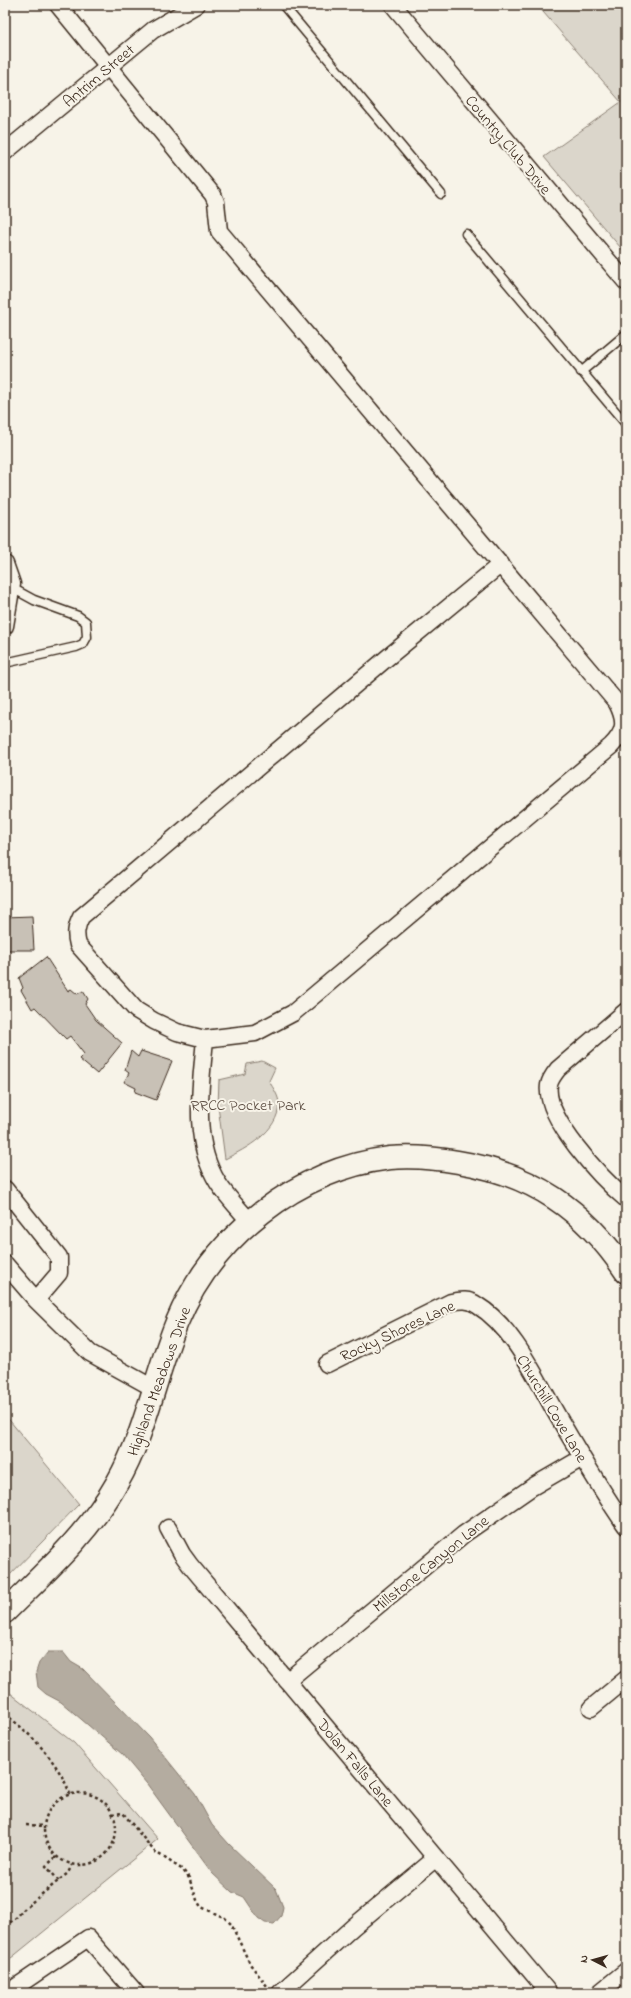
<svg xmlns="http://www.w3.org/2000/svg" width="631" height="1998" viewBox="0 0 631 1998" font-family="'Indie Flower',sans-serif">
<rect width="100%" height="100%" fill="#f7f3e8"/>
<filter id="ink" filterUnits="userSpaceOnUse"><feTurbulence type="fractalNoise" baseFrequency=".025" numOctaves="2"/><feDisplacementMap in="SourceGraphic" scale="8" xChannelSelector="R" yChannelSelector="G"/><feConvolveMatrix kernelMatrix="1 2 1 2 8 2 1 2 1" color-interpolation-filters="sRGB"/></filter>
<g filter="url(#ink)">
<path fill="#dbd6cb" stroke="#8b8074" d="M537,5H626V254L544,157L621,102Z
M262,1061L275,1068L269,1081C273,1088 279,1096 279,1104C278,1132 247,1148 225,1159L218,1106L219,1080L245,1074L247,1064Z
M5,1415L79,1504L5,1580Z
M5,1689L74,1743L158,1839L5,1963Z"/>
<path fill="#b4aca0" stroke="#84786c" d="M48,1652H63L71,1662L83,1669L149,1737L195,1794L212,1825L229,1844L276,1889L283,1907L281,1916L274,1924L265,1923L258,1918L244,1897L232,1892L212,1873L147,1784L122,1754L61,1702L46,1694L38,1687L36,1672L39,1663Z"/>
<path fill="#c8c1b6" stroke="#3b2a1e" d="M32,916L34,950H5V917Z
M46,957L68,991L71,989L77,994L83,991L88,999L85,1004L96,1020L122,1043L97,1074L79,1059L84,1054L70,1036L66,1039L35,1007L32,1009L21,990L23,988L19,978Z
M131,1051L138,1057L141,1051L172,1061L156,1100L135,1092L136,1088L124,1082L129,1073L125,1070Z"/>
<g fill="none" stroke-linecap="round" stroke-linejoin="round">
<g stroke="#3b2a1e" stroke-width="11">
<path id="lane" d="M283,5L441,194
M466,234L626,424
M581,372L626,334
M5,663L76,647L83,644L87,637L86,622L78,616L34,600L12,588"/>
</g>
<g stroke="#3b2a1e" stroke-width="19">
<path id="street" d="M58,5L213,195L216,202L219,231L617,703C626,721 626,731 611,746L293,1013L255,1033L205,1039C201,1086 191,1140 218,1183C227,1197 240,1210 251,1223
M393,5L626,282
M5,152L153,30L196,5
M5,564L12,584L5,626
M626,1011L558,1069C554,1074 550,1079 549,1085C544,1118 602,1179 626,1199
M205,1039L177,1032L154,1021L136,1010L78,945C75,934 76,927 81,917L387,658L501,564
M5,1189L59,1257V1273L36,1300
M5,1264L36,1300L90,1353L155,1389
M327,1364L451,1302C461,1300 469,1299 477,1305C515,1328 538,1383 560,1420C581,1456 602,1492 626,1526
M168,1528L182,1554L190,1565L549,1993
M287,1681L464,1534L532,1487L582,1458
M591,1708L626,1679
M7,1993L88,1938L136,1993
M280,1993L353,1927L436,1858
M599,1993L626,1971"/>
</g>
<g stroke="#3b2a1e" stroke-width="25">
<path id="secondary" d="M5,1612C45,1572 89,1533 117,1483C146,1433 155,1375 177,1322C212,1237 298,1169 390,1158C413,1156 435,1158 458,1162C532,1174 584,1209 626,1272"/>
</g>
<path stroke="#3b2a1e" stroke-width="2.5" stroke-dasharray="3 3" stroke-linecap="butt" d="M5,1714C33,1736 57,1760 70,1794
M44 1829a36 36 0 1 1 72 0a36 36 0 1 1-72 0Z
M112,1814L123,1813L154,1851L183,1870L189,1878L197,1900L201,1907L225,1918L231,1924L250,1964L267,1986
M26,1825L44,1826
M56,1857L46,1866L59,1881
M5,1926L15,1919L26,1907L68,1873L72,1865"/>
<use href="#lane" stroke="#f7f3e8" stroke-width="8"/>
<use href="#street" stroke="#f7f3e8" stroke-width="16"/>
<use href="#secondary" stroke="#f7f3e8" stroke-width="22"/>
</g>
</g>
<g text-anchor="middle" stroke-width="4" stroke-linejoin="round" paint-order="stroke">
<g font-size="16" fill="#3b2a1e" stroke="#f7f3e8">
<text transform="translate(98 75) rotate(-40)" y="6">Antrim Street</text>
<text transform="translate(509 144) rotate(50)" y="6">Country Club Drive</text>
<text transform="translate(397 1330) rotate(-25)" y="6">Rocky Shores Lane</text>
<text transform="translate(158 1381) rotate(-70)" y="6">Highland Meadows Drive</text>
<text transform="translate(553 1408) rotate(59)" y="6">Churchill Cove Lane</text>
<text transform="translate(430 1563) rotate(-39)" y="6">Millstone Canyon Lane</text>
<text transform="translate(356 1762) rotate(50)" y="6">Dolan Falls Lane</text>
</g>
<g font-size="16" fill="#5b4c41" stroke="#f7f3e8">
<text x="248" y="1110">RRCC Pocket Park</text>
</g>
</g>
<rect width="631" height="1998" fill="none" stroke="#f7f3e8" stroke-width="20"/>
<rect x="10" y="10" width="611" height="1978" fill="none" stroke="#3b2a1e" stroke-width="1.5" filter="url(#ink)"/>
<g transform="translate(593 1960) rotate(276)" stroke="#f7f3e8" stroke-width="3" paint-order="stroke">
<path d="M0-3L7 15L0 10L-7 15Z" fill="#3b2a1e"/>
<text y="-6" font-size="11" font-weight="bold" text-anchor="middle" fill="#3b2a1e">N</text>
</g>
</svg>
